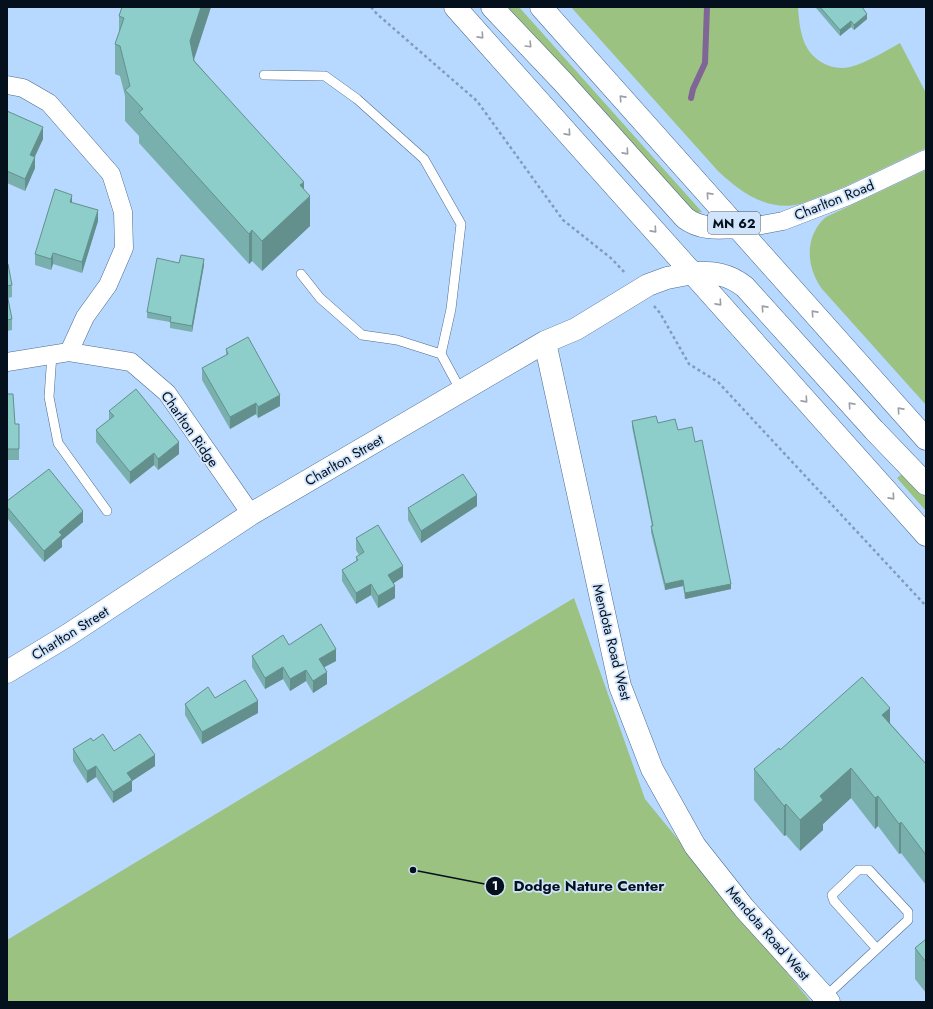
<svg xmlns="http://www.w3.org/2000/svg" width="933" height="1009" viewBox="0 0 933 1009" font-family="Jost,sans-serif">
<rect width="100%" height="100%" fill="#b7d8ff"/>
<path fill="#9cc281" d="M500,7H519L702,212L692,213Z
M571,7H798C799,20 800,34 806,46C814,62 833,71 850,67C868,62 884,52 900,43L926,93V148L844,187L800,204C768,212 740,192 718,171Z
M926,170V405L822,289C806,267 804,236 826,217Z
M903,473L926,497V511L897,478Z
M574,598L645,799L811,1002H7V940Z"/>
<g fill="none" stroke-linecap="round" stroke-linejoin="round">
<path stroke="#806597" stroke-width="6" d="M691,98L693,89L705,63L707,7"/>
<g stroke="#4e6b8d" stroke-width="10">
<path id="lane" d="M264,75L325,76L357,99L424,159L461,224L451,309L441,354L461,391
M301,274L320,298L362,335L397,340L441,354
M52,354L49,397L58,443L107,511
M825,997L908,920V912L869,870H858L832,895L834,901L877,949"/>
</g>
<g stroke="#4e6b8d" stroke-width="19">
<path id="street" d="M7,85L23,88L49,103L111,174L123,212L124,248L108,285L85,317L69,352L7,362
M738,227L762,225L783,221L848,196L926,159
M69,352L131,362L167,393L251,514"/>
</g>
<g stroke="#4e6b8d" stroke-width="23">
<path id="secondary" d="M545,342L620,686L652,769L695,846L744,908L829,1002
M7,672L68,635L251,514L545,342L576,329L648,285L667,278L693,273"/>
</g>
<g stroke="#4e6b8d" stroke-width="23">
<path id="highway" d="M455,7L926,535
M492,7L563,82L685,218C701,230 718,228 738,227
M541,7L926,439
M693,273C713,272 729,274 745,287L874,430L926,484"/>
</g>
<path stroke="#819bba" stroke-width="2.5" stroke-dasharray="3 3" stroke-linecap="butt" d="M371,7L377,14L477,101L563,220L612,259L626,274
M654,306L660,313L689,364L718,382L926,606"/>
<use href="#lane" stroke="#fff" stroke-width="9"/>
<use href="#street" stroke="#fff" stroke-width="18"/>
<use href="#secondary" stroke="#fff" stroke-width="22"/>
<use href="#highway" stroke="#fff" stroke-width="22"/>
</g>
<path fill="#79b0ae" d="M122,7H211L194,60L304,189L310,226L262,271L252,261L249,264L139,143V136L125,121V96L120,76L115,74V44L119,33V16Z
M816,7H862L867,19L854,30L851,27L840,36L816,8Z
M7,111L43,139L35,157V168L25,191L7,183Z
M72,202L98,221L82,273L53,264L51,270L35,265V254Z
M179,263L204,265L192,332L170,328V322L147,318V312Z
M7,264L12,285V297L8,298L12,319V330L7,331Z
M226,349L280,406L258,418L256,414L230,429L202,380V368L226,355Z
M7,394L15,424H19V460H7Z
M109,411L179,454L158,470L154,465L130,484L96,442V430L109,420Z
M632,421L658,423L678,430L731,589L685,599L683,586L665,590L651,532V526H652L632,427Z
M7,501L83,522L62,540V547L44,562L7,518Z
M477,506L421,543L408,520V508Z
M356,538L403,577L393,583L395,598L378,608L371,595L356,604L342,581V570L356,561V557L359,555L356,550Z
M289,645L336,661L324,667L327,684L313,693L306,681L290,691L283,679L265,689L252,667V656Z
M185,704L258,713L202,744L185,715Z
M890,723L926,764V885L901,853L899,854L878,826L875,829L851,798L823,824V830L800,851L786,835L784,836L754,800V769L780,750Z
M93,741L114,751L155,766L132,781V791L113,803L96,777L87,783L73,761V749Z
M926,939V993L915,979V948Z"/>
<path fill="#63908d" d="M201,7H211L190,71V41Z
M867,14V19L854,30V25Z
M851,21V27L840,36V30Z
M43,127V139L30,166V155Z
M35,157V168L25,191V179Z
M304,182V202L310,196V226L262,271V241L300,185Z
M72,195V206L70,202Z
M98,210V221L82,273V262Z
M252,230V261L249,264V234Z
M53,253V264L51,270V259Z
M204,259V265L192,332V326Z
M280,395V406L258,418V407Z
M256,403V414L230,429V417Z
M179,442V454L158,470V459Z
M154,453V465L130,484V472Z
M477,495V506L421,543V531Z
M83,511V522L62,540V547L44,562V551L59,532Z
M403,566V577L388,587V575Z
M683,580V586L665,590V584Z
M371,584V595L356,604V593Z
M731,584V589L685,599V593Z
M395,586V598L378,608V596Z
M336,649V661L319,670V659Z
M283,667V679L265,689V678Z
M306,670V681L290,691V679Z
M327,672V684L313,693V681Z
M258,701V713L202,744V732Z
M890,708V738L882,715Z
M155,755V766L132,781V791L113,803V792L127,773Z
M96,766V777L87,783V771Z
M851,768V798L823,824V830L800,851V820L820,796Z
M878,796V826L875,829V798Z
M786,804V835L784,836V806Z
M901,822V853L899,854V824Z"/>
<path fill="#8dcdca" stroke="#63908d" d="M122,7H201L190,41L194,61L304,182L300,185L310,196L262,241L252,230L249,234L139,112L143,109L125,90L130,86L120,46L115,44L124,18L119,16Z
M820,7H862L867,14L854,25L851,21L840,30Z
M7,111L43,127L30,155L35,157L25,179L7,171Z
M55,189L72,195L70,202L98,210L82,262L53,253L51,259L35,254Z
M181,255L204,259L192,326L170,322L171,317L147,312L157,258L179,263Z
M7,264H8L12,285L7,286Z
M7,294L12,319L7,320Z
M248,337L280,395L258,407L256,403L230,417L202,368L228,354L226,349Z
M136,389L179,442L158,459L154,453L130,472L96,430L114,416L109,411Z
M7,394H13L15,424H19V449H7Z
M656,416L658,423L675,419L678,430L692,427L695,442L702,440L731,584L685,593L683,580L665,584L651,526H653L632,421Z
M49,469L83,511L59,532L62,535L44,551L7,507V501Z
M463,474L477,495L421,531L408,508Z
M378,525L403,566L388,575L395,586L378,596L371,584L356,593L342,570L358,560L356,557L364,552L356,538Z
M321,624L336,649L319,659L327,672L313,681L306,670L290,679L283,667L265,678L252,656L283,635L289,645Z
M862,677L890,708L882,715L926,764V855L901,822L899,824L878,796L875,798L851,768L820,796L823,800L800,820L786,804L784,806L754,769L779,748L780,750Z
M245,680L258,701L202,732L185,704L208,687L215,698Z
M103,734L114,751L140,734L155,755L127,773L132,780L113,792L96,766L87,771L73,749L91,738L93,741Z
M926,939V962L915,948Z"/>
<defs><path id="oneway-chevron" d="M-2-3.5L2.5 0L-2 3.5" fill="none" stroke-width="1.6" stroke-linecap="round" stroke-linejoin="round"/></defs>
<g stroke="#9b9fa5">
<use href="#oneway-chevron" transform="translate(481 36) rotate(48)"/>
<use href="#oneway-chevron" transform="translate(529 45) rotate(46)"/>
<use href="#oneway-chevron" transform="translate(622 98) rotate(-132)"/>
<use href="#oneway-chevron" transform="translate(568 133) rotate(48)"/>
<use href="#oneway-chevron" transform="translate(626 152) rotate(48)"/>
<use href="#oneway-chevron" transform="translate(709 195) rotate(-132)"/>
<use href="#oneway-chevron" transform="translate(654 230) rotate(48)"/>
<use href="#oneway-chevron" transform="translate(719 303) rotate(48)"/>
<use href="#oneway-chevron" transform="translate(764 308) rotate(-132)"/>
<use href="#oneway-chevron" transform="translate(814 313) rotate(-132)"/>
<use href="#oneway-chevron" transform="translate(805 400) rotate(48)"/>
<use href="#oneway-chevron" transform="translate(851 405) rotate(-132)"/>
<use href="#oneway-chevron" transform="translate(900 410) rotate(-132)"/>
<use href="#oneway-chevron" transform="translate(892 497) rotate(48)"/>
</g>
<g text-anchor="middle" stroke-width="3.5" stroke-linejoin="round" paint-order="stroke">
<rect fill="#d0e4fb" stroke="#425060" stroke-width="1" x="708" y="212" width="52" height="22" rx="3"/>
<g font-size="13" font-weight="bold" fill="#05101d">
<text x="734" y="228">MN 62</text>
</g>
<g font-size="14" fill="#05101d" stroke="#d0e4fb">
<text transform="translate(834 200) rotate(-22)" y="5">Charlton Road</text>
<text transform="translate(190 429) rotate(55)" y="5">Charlton Ridge</text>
<text transform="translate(344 460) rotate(-30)" y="5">Charlton Street</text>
<text transform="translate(70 633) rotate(-32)" y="5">Charlton Street</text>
<text transform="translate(612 642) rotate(76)" y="5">Mendota Road West</text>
<text transform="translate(768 933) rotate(49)" y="5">Mendota Road West</text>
</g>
</g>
<path fill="none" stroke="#05101d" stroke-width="1.5" d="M413 870L495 886"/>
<g fill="#05101d" stroke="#d0e4fb" stroke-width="1.5">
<circle cx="413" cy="870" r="4"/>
<circle cx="495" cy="886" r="10"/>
</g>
<g font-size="12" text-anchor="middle" font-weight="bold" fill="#fff">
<text x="495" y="890">1</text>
</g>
<g font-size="15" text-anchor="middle" font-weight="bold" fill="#05101d" stroke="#d0e4fb" stroke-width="3.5" stroke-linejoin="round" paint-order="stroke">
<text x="589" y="891">Dodge Nature Center</text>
</g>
<rect width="933" height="1009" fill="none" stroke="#05101d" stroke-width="16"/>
</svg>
